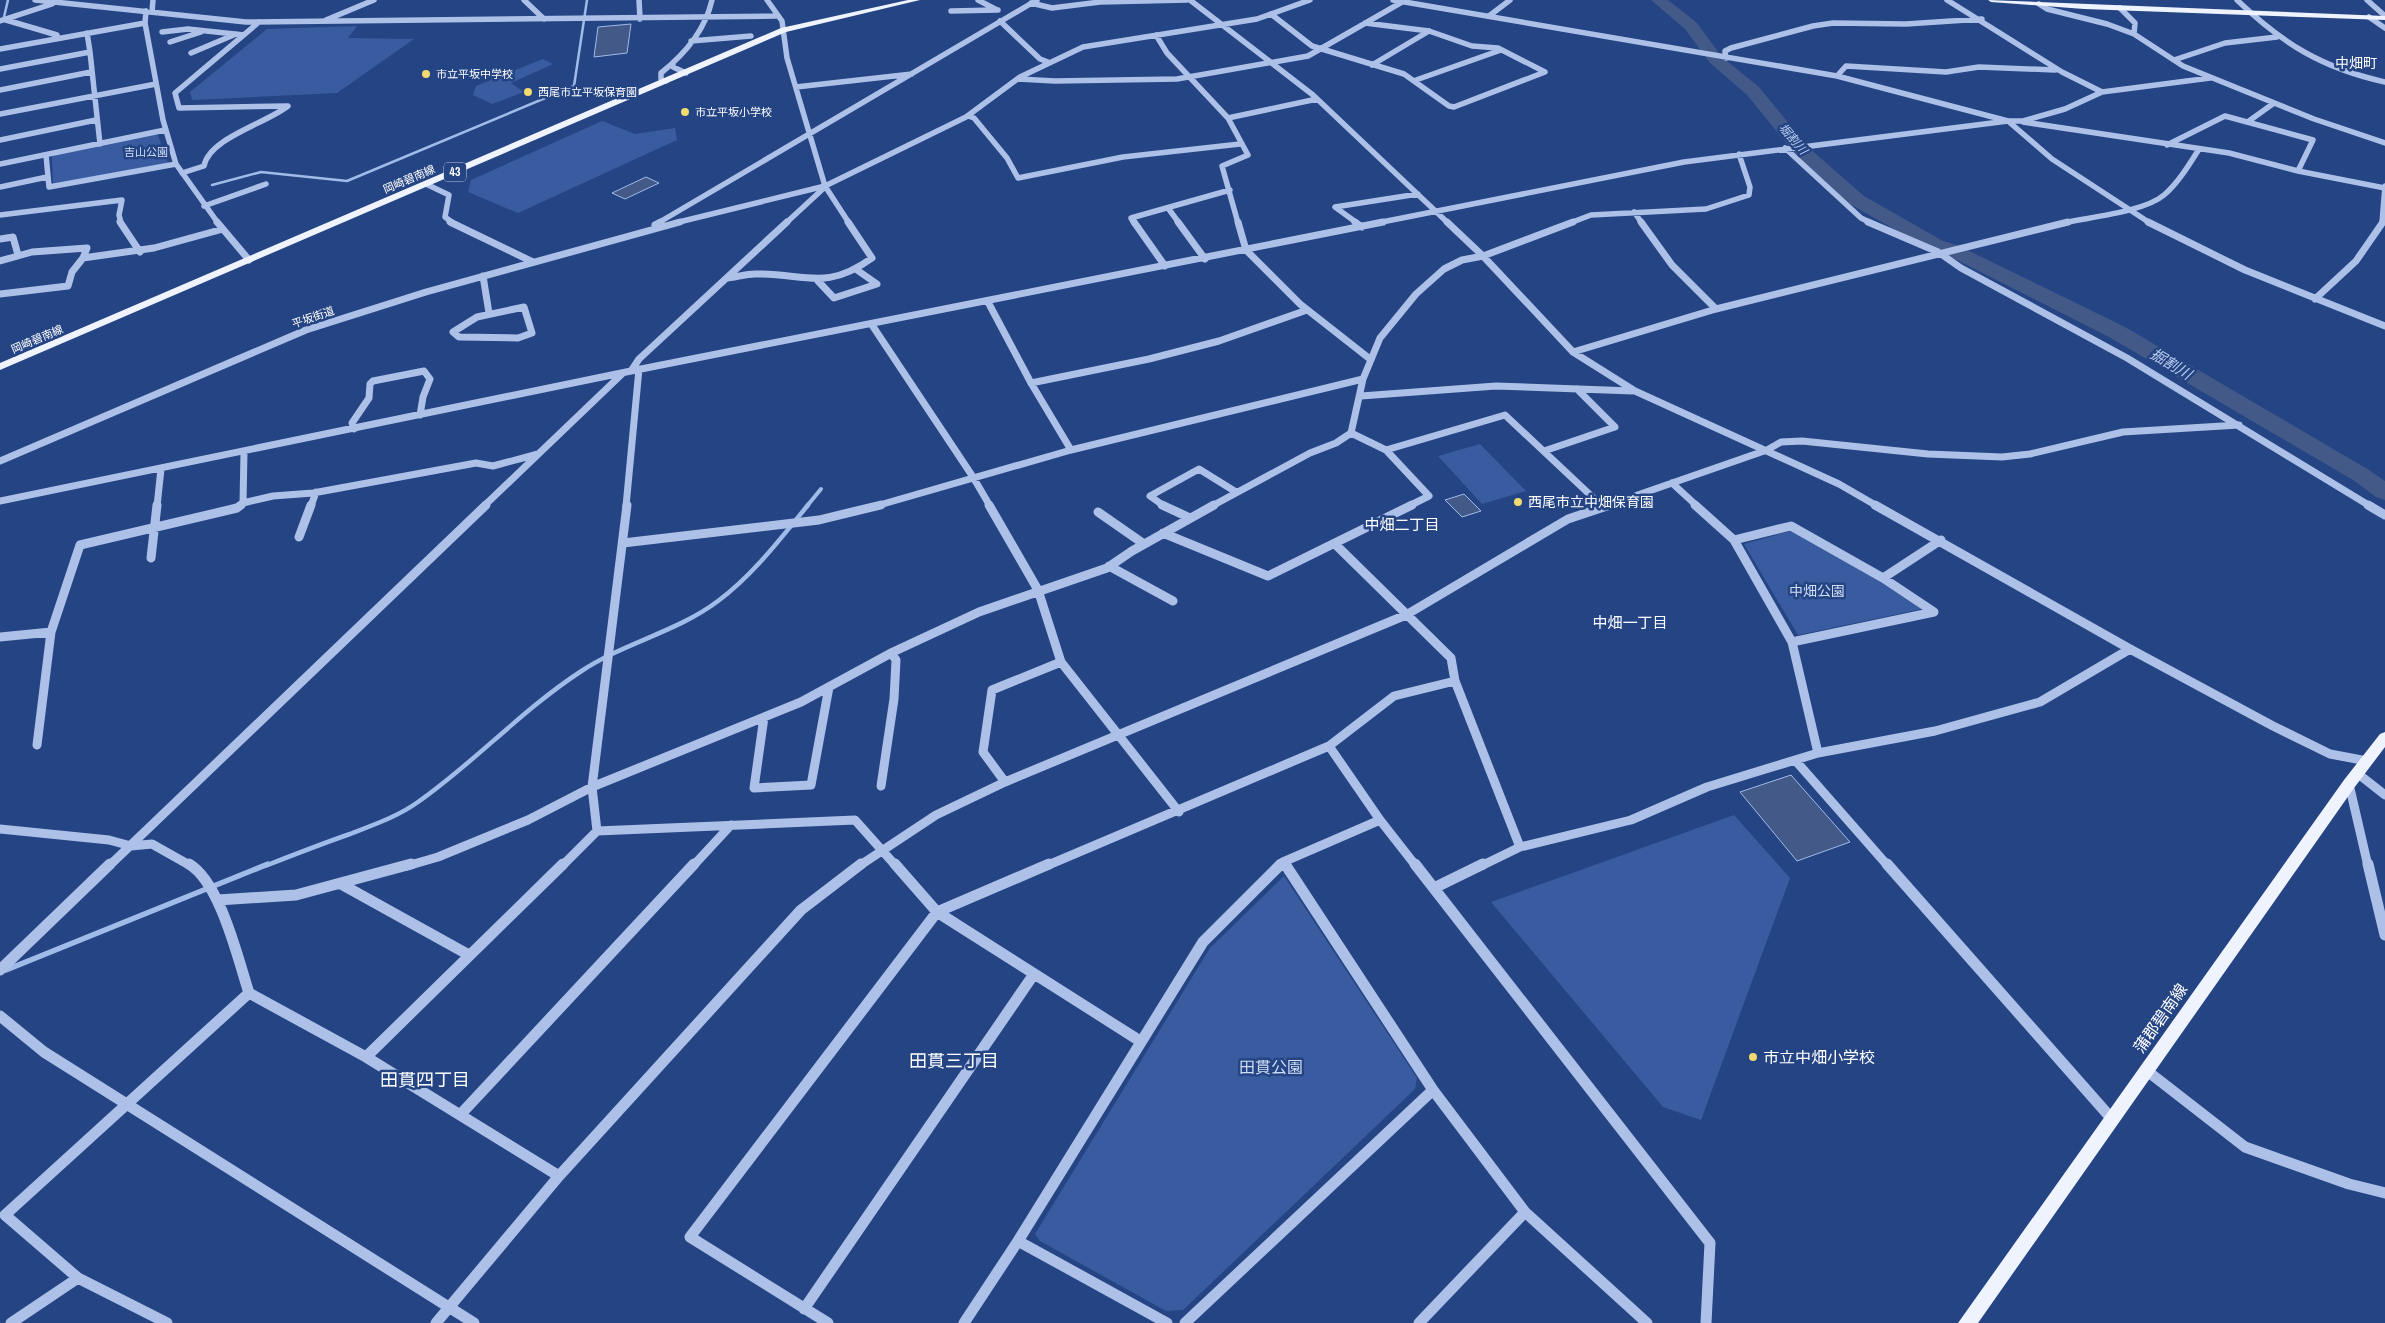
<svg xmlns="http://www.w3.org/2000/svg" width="2385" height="1323" viewBox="0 0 2385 1323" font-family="'Archivo Narrow','Noto Sans JP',sans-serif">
<rect width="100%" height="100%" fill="#244484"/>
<path fill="#395ca0" d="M357,26L348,38L414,39L337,93L192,100L190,92L267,29Z
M543,59L553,64L511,83L524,92L492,104L473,95L476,86Z
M602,121L635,134L675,128L677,140L518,213L468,192L471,180Z
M154,134L158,135L168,163L53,184L52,157L56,154Z
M1480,444L1526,491L1482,504L1438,456Z
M1791,531L1878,580L1922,609L1798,635L1744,544Z
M1734,815L1790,878L1701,1120L1663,1107L1491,902Z
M1284,876L1417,1078L1415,1089L1183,1310L1166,1311L1040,1241L1035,1234L1210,948Z"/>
<path fill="#435988" stroke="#a1bbe9" d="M1655,0C1676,0 1702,36 1714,52L1705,51L1687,27Z
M631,24L627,53L594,57L598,27Z
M646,177L659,183L625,199L612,193Z
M1464,494L1481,511L1462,517L1445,500Z
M1791,775L1850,842L1797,861L1740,792Z"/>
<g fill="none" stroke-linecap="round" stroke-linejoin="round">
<path stroke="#a1bbe9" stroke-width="2.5" d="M4,17L8,0
M212,185L261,172L347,181L574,86L587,0"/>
<path stroke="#a1bbe9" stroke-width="4" d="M807,506L821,489"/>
<path stroke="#a1bbe9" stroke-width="4.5" d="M265,866C293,855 321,844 350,834C373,825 397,817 418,802C475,762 522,710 580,672C623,643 677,632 718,601C753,575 781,538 808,505"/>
<path stroke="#a1bbe9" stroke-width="5.5" d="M6,970L268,864"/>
<path fill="#435988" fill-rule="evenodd" d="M1651,0H1668L1697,23L1722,57L1759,87L1808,147L1864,196L1943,241L1957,245L2125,327L2369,470L2385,481V500L2376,497L2353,480L2109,337L1943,253L1929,249L1850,204L1796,155L1747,95L1710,63L1685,29Z"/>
<path stroke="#adc1e8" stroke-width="5.5" d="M35,0L246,22L777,16
M524,0L544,19
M639,0L640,19
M767,0L782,21L787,58L825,186L849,223
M978,0L997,10
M1190,0L1313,95L1448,223
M1393,0L1837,76L2008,121
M1947,0L2062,72L2102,92
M2237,0C2283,44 2322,68 2385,82
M2367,0L2385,16
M1031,3L1052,8L1100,2L1187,0
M2039,4L2047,9L2107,24L2134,34L2183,66L2314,119L2385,143
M2120,8L2135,23L2134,34
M146,11L145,23L163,120L176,164L218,223
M951,11L998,10
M152,12L153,0
M1271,14L1312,46L1404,74L1449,106L1454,107L1545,72L1498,48L1472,46L1429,31L1365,23
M1489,16L1510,0
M2369,17L2385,28
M6,20L57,35V39
M326,20L374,0
M0,21L52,4
M1000,21L1040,59L1048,62
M162,32L188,29L244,35
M87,33L90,52
M1156,35L1167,53L1228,118L1248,155L1222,166L1238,223
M691,41L751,36
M170,42L201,32
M0,49L145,23
M191,53L236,34
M1726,58L1725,51L1731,48L1813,26L1833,23L1906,24L1982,19
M2174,60L2225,43L2277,37
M673,64V67L686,73
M1372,65L1429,31
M0,69L90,52L100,144
M1837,76L1846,66L1946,72L1979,67L2055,70
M1018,79L1055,81L1177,79L1308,56L1402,2
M1416,80L1501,50
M666,81L661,79V73C685,54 705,31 712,0
M796,87L912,74
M0,90L91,72
M0,114L156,84
M968,116L974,118L1007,158L1018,178L1123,157L1240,144
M1228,118L1317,99
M2008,121L2052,159L2150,223
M2249,121L2274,103
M2023,122L2229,153L2298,171L2385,188
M0,140L96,120
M2167,145L2225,116L2313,140L2298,171
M1785,148L1861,218L1871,223
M46,155L49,187L176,164
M0,164L165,130
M182,173L204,166C209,138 267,123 288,106L179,108L175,93L259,22
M426,184L449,195L445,217L453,223
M0,187L47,177
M204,206L266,184
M1168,208L1179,223
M1634,212L1642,223
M0,215L122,200L119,215L121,223
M658,223L1037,0
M675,223L825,186L966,117L1020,77L1083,47L1257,19L1310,0
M786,223L825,187
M1134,223L1131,218L1230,190
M1357,223L1335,207L1418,194
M1377,223L1684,162L2008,121H2023L2065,109L2102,92L2210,78
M1570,223L1591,215L1706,209L1749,195L1750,187L1739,154
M2063,223C2090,217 2144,212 2164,195C2178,183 2189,165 2199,149
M2382,223L2385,186"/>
<path stroke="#adc1e8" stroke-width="7" d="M120,222L140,252
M217,222L249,260
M450,222L533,262
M1134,222L1165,266
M1178,222L1205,259
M1238,222L1246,250L1300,304L1370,359
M1355,222L1362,227
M1447,222L1483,256L1573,352L1635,391L1839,484L1877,506
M1641,222L1672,265L1716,309
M1868,222L1938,252L1961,268L2127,358L2370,506
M2148,222L2245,270L2385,326
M655,225L661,222
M0,239L13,237L18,255
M0,261L32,252L87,248L83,258
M483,276L489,313
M728,278C737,277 746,274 755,274C805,273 825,292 872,258L848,222
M818,281L834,298L877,284L857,270
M0,294L68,286L72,272L83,258L154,248L223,229
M2315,299L2356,261L2383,222
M988,302L1031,383L1071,450
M524,307L532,333L518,338L459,337L453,332L477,317Z
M872,325L973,477L990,506
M1573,352L1716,309L2068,222
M631,371L639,359L787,222
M1031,383L1149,359L1219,341L1307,310
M1361,396L1496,386L1633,391
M354,429L352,423L369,398L370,384L373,381L424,371L430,379L423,397L420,415
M1351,433L1386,450L1429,496L1409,506
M1386,450L1505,415L1602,506
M1544,451L1615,427L1577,389
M244,452L243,503L273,496L313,493L476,463L493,466L538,454
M0,461L306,330L426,292L680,222
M1672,483L1697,506
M0,501L631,371L1383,222
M157,506L161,469
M240,506L243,503
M311,506L316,492
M484,506L623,373
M626,506L639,369
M876,506L1071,450L1363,379
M1164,506L1150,496L1199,469L1236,492
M1212,506L1310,453L1336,443L1351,433L1363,379L1380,338L1416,294L1444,269L1462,260L1483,256L1573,222
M1606,506L1767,450L1781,442L1802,441L1928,454L2002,457L2030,454L2123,432L2239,425"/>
<path stroke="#adc1e8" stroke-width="9" d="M989,505L1038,590L1061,662L1179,812
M1162,505L1190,518
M1600,505L1603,507
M1695,505L1734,540L1792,642L1818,753
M1875,505L2130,649L2273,726L2330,754L2367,761
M2368,505L2385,515
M1098,512L1144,544
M1163,533L1268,576L1412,505
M299,537L311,505
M1734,540L1791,526L1883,578L1934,612L1792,642
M623,543L819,520L881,505
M1335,544L1451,658L1455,681L1520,847
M151,558L157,505
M1109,566L1173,601
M1883,578L1941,540
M51,632L80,545L237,508L241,505
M0,637L51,632L37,745
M764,717L754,788L811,785L829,687
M1329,746L1380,820L1416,866
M1795,760L1888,866
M2357,773L2385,795
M1005,782L983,752L992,690L1061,662
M2349,784L2368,866
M881,786L894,699L896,660L891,653
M0,829L109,840L131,846L152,844L191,866
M597,831L592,787L627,505
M1283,862L1285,866
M109,866L486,505
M407,866L438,857L528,820L592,787L801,702L893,652L979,612L1107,568L1132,551L1214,505
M562,866L597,831L855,820L896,866
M693,866L731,825
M859,866L936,815L1005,782L1406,615L1568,519L1610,505
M1046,866L1329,746L1394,696L1455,681
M1279,866L1283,862L1380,820
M1481,866L1520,847L1631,820L1707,787L1818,753L1935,731L2040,702L2130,649"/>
<path stroke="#adc1e8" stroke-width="11" d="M189,864C220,882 238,959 249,993L366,1057L559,1176
M895,864L937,912L1140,1041
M1285,864L1433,1090L1525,1212L1647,1323
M1415,864L1710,1243L1706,1323
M1887,864L2111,1118
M2368,864L2385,935
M341,884L469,955
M1434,888L1483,864
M218,900L296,895L411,864
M0,970L110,864
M0,1016L44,1052L474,1323
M366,1057L563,864
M2146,1070L2245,1147L2349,1184L2385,1193
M460,1115L694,864
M1018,1241L1167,1323
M804,1309L1034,974
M11,1323L78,1278
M167,1323L78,1278L5,1215L249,993
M436,1323L559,1176L801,910L861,864
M828,1323L690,1237L937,912L1049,864
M964,1323L1018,1241L1203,942L1281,864
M1185,1323L1433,1090
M1419,1323L1525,1212"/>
<path fill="#eff3fe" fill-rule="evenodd" d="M908,0H920L786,32L0,370V363L781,28Z
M1988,0L2385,16V20L2084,9L1991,2Z
M2385,732V747L2354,788L1978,1323H1958L2344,780L2380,734Z"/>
</g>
<g fill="#f2da71" stroke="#244484" stroke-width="2">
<circle cx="426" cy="74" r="5"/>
<circle cx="528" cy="92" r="5"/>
<circle cx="685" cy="112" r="5"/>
<circle cx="1518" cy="502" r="5"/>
<circle cx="1753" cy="1057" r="5"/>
</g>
<g text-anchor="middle" stroke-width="5" stroke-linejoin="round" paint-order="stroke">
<g font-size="11" fill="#fff" stroke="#244484" text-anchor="start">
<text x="436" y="78">市立平坂中学校</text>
<text x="538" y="96">西尾市立平坂保育園</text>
<text x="695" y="116">市立平坂小学校</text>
</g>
<g font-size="11" fill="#d1def6" stroke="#244484">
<text x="146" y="156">吉山公園</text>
</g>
<g font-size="11" fill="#fff" stroke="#244484">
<text transform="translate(409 179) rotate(-23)" y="4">岡崎碧南線</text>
<text transform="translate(313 317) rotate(-19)" y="4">平坂街道</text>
<text transform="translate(37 339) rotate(-23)" y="4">岡崎碧南線</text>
</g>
<g font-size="12" font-style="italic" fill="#b9ccef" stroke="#244484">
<text transform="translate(1793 139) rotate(49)" y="4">堀割川</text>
</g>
<rect fill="#244484" stroke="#bdc7da" stroke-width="1" x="444" y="162.5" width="22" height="19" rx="4"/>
<g font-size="12" font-weight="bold" fill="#fff">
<text x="455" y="176">43</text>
</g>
<g font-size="14" fill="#fff" stroke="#244484">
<text x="2356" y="68">中畑町</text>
</g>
<g font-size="14" fill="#fff" stroke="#244484" text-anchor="start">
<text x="1528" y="507">西尾市立中畑保育園</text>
</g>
<g font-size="14" fill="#d1def6" stroke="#244484">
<text x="1817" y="596">中畑公園</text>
</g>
<g font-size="15" font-style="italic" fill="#b9ccef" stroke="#244484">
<text transform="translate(2171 364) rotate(31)" y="5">掘割川</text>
</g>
<g font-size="15" fill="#fff" stroke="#244484">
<text x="1402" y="530">中畑二丁目</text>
<text x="1630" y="628">中畑一丁目</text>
</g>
<g font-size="16" fill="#fff" stroke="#244484">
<text transform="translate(2160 1018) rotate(-55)" y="6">蒲郡碧南線</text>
</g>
<g font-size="16" fill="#fff" stroke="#244484" text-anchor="start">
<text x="1763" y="1063">市立中畑小学校</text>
</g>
<g font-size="16" fill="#d1def6" stroke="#244484">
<text x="1271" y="1073">田貫公園</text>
</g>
<g font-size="18" fill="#fff" stroke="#244484">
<text x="954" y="1067">田貫三丁目</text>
<text x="425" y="1086">田貫四丁目</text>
</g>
</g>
</svg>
